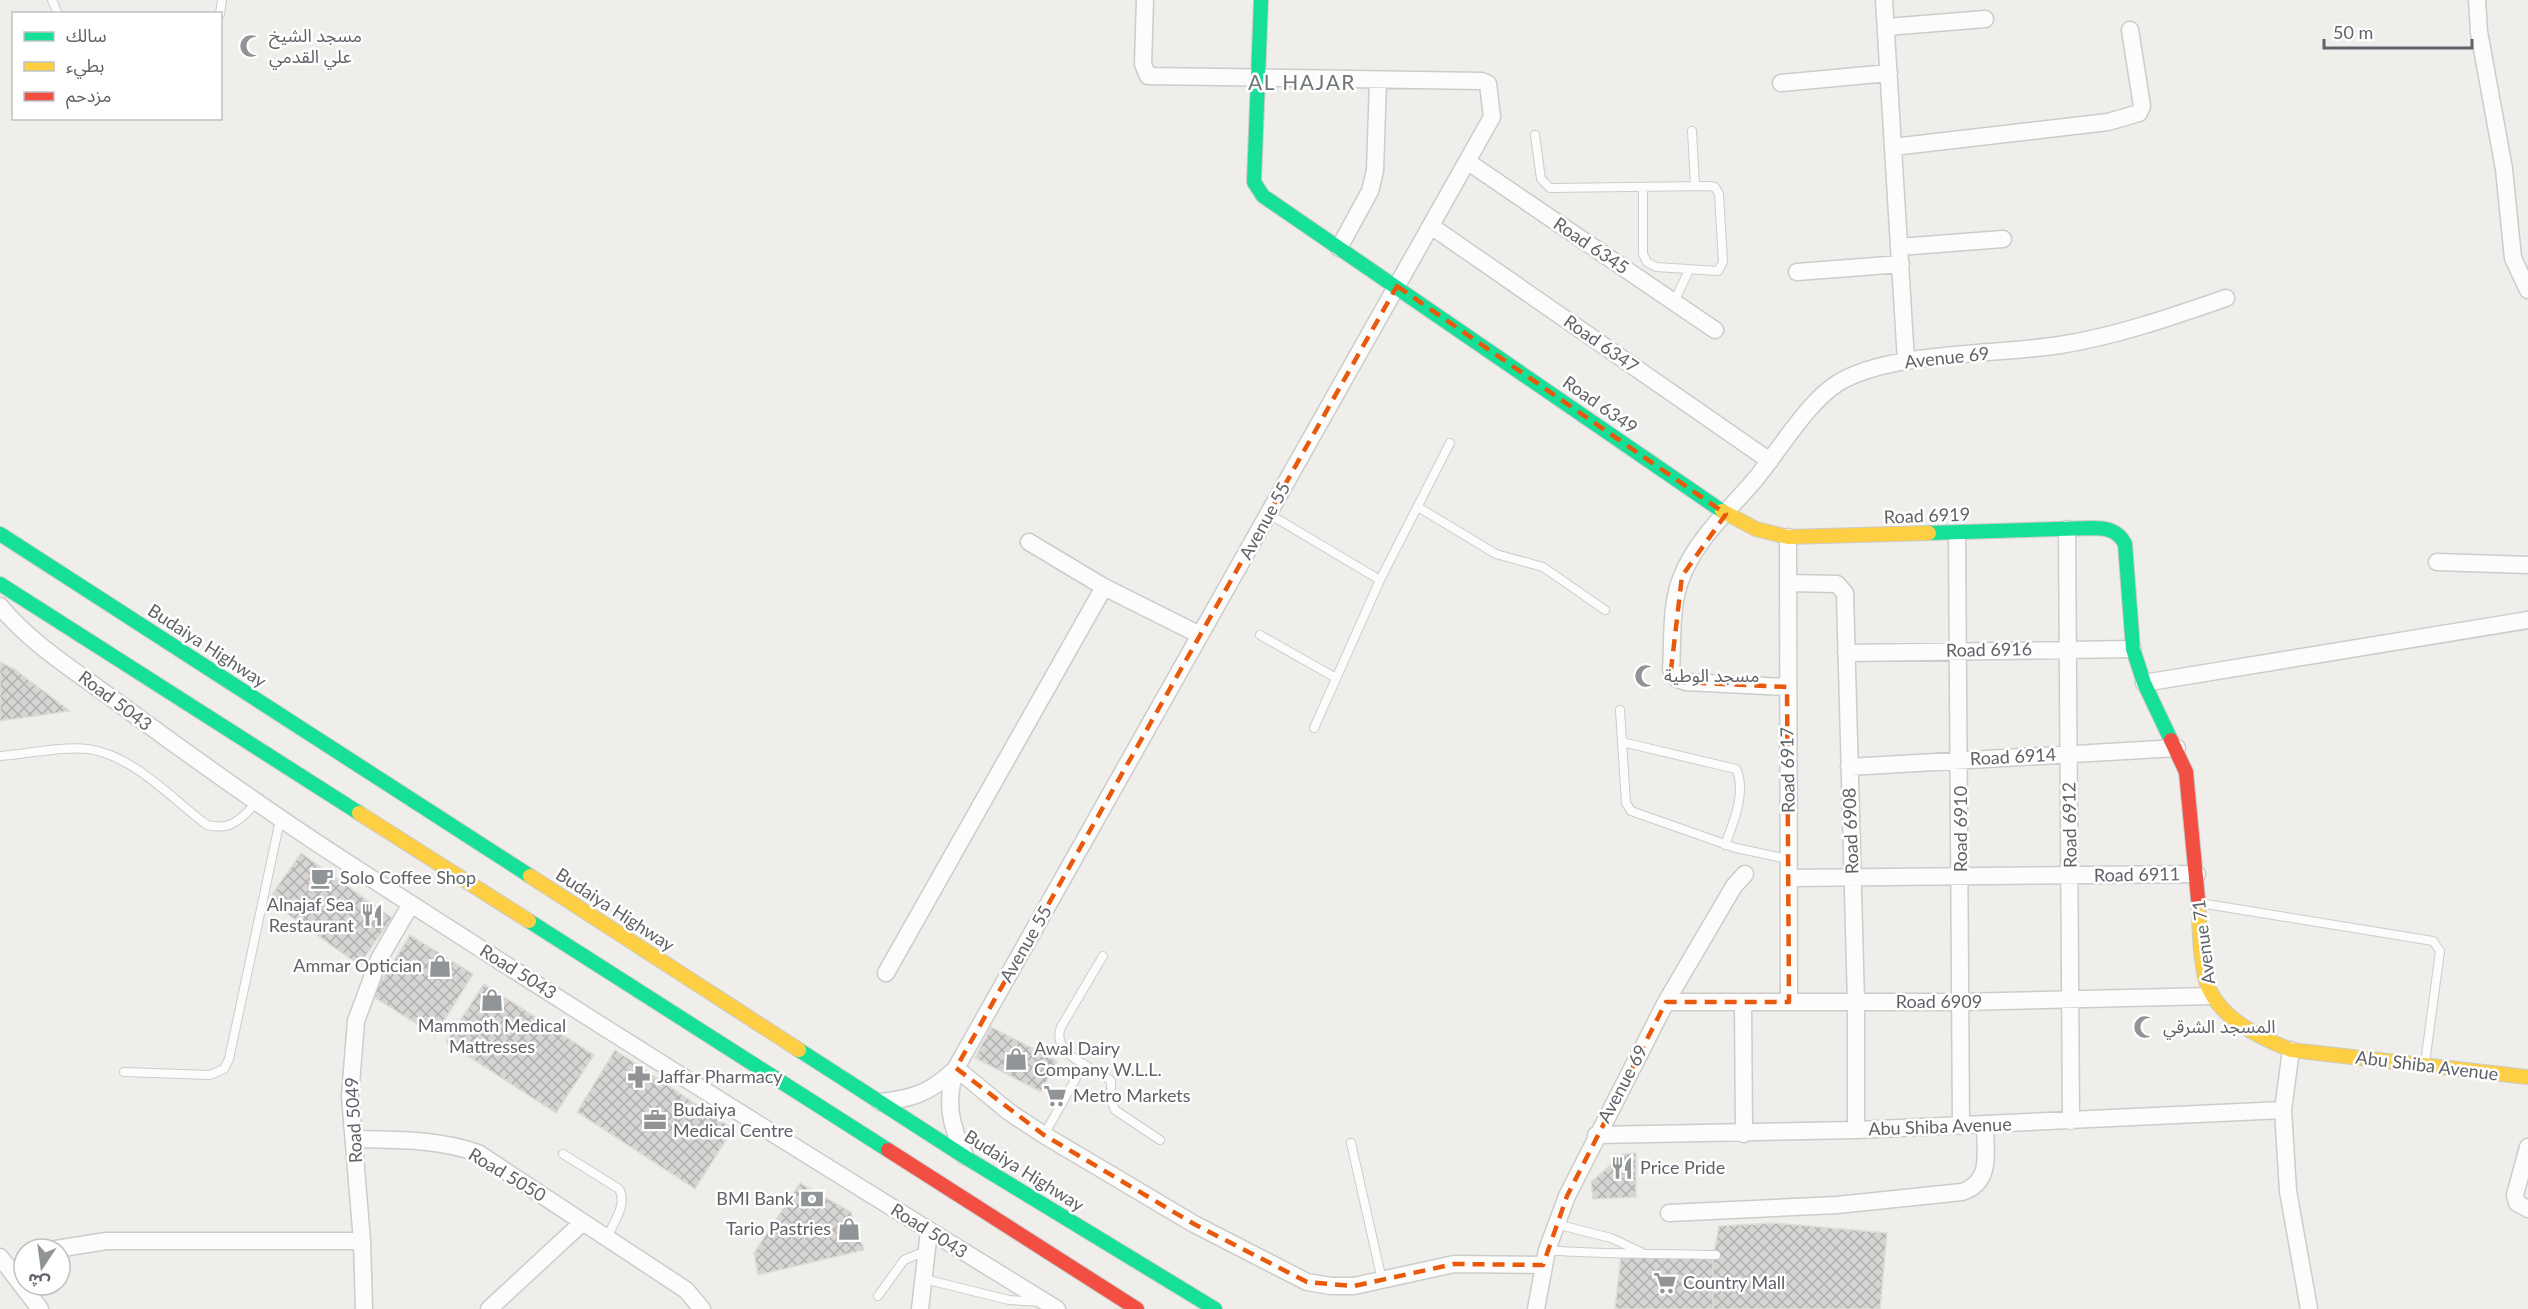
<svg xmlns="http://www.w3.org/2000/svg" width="2528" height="1309" viewBox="0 0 2528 1309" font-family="Lato,'Noto Sans Arabic',sans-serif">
<defs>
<pattern id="building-cross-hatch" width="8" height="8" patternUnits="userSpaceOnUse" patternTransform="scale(1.5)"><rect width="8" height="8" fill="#d6d5d3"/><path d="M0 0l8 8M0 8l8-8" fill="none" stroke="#b1b0af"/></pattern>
</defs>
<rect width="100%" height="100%" fill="#efeeea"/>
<path fill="url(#building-cross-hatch)" stroke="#deddd9" stroke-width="1.5" d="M0,662L14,669L70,711L0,721Z
M301,853L392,918L359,965L268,900Z
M410,935L473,974L435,1035L372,996Z
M484,984L594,1055L556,1113L446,1042Z
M991,1027L1057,1061L1041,1092L975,1058Z
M615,1050L733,1129L695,1189L577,1112Z
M1636,1153V1197L1593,1199L1591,1182L1623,1154Z
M800,1183L851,1212L864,1250L758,1275L754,1253Z
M1775,1223L1887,1233L1880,1309H1713V1258L1719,1226Z
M1621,1256L1713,1258V1309H1615Z"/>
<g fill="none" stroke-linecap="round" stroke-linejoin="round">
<g stroke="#cbcccc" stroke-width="10">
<path id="lane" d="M52,0L58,14
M220,14L222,0
M1692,131L1695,186
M1535,135L1541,179L1550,188L1708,186L1715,187L1719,194L1723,262L1718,271L1656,267L1647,262L1643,254V187
M1674,302L1689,270
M1418,507L1496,554L1543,567L1605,610
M1269,514L1380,580
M1260,635L1336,678
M1620,710L1626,803L1631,811L1736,848L1788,859
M1314,728L1380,580L1450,443
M1622,742L1736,769C1747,791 1733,824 1725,845
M0,756C26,754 63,746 88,749C133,755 172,799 207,825C231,831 241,819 256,803
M2200,903L2433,941L2440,951L2425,1063
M1103,956L1061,1027C1050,1055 1094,1067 1111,1081V1100L1115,1110L1160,1140
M124,1072L210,1075L224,1069L229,1059L280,820
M1044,1135L1084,1064
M1351,1143L1382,1280
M563,1154L619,1189C628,1204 613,1223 607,1238
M1556,1224L1611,1238L1641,1252
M1547,1250C1603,1255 1659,1253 1716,1255
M924,1279L1009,1300L1041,1302
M878,1296L904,1260L926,1251"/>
</g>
<g stroke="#cbcccc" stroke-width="19">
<path id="street" d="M1884,0L1906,361
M2477,0L2479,32L2504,169L2513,258L2528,290
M1887,27L1985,19
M1781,83L1889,73
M1893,147L2108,122L2139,113L2142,106L2130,30
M1468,162L1715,330
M1431,226L1770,461
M1899,247L2003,239
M1339,248L1370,191L1375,171L1378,81
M1797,272L1901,264
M2067,529L2071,1121
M1957,533L1961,1126
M1788,537L1789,1002
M1029,542L1104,587L1200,635
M2437,562L2528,565
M1789,583L1837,584L1845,593L1856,1002V1130
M0,606C30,643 75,671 113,699C189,755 264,809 343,860C579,1013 817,1162 1057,1309
M1846,653L2133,649
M2144,683L2528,620
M1787,687L1686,682L1677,679L1671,670C1673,640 1670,604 1682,576C1696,540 1728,511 1753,482C1777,454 1808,401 1838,383C1889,351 1998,355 2060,345C2117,336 2171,317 2226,298
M1849,767L2177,748
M1789,878L2197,874
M886,973L1104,587
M1666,1002H1961L2211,996
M1743,1002L1744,1134
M2291,1050L2283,1110L2288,1191L2309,1309
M956,1068L1009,1112L1044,1135L1194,1224L1307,1282L1331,1286H1354L1454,1264L1543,1265
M880,1102C911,1099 930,1093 953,1071
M1596,1135L1856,1130L2283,1110
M355,1139C397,1140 438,1139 478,1153L686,1290L702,1309
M2528,1147L2515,1195L2517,1203L2528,1209
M965,1156C950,1124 945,1102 956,1068L1492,117L1488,84L1482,81L1148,76L1143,64L1145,0
M1669,1213L1837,1205L1962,1192C1993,1182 1985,1151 1985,1125
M56,1249L106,1241H362
M0,1257L40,1309
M364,1309L362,1241L350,1096L356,1021L379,959L411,904
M489,1309L583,1222
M920,1309L929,1231
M1536,1309L1547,1250L1567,1196L1666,1002L1734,886L1745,874"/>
</g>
<g stroke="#cacacb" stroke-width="16">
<path id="fast" d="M1261,0L1254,182L1263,196L1722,511
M1929,533L2092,528C2106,528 2118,530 2125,544L2133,649L2144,683L2171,740
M0,534L530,876
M0,584L359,813
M529,921L888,1150
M799,1050L965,1157L1215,1309"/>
</g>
<g stroke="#cacacb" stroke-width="16">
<path id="slow" d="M1722,511L1756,529L1788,537L1929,533
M359,813L529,921
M530,876L799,1050
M2198,899C2200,924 2199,953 2205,977C2214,1016 2258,1037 2291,1050L2528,1077"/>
</g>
<g stroke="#cacacb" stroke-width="16">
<path id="jam" d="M2171,740L2186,772L2198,899
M888,1150L1137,1309"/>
</g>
<use href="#lane" stroke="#fdfcfc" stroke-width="8"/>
<use href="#street" stroke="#fdfcfc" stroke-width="16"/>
<use href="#fast" stroke="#16e098" stroke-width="14"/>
<use href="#slow" stroke="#ffcf43" stroke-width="14"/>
<use href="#jam" stroke="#f24e42" stroke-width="14"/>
</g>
<path fill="none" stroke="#e8590c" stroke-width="4.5" stroke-dasharray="12 8" stroke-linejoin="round" d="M1397,286L1726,514L1682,576L1671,670L1681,682L1787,687L1789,1002H1666L1567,1196L1543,1265L1454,1264L1354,1286L1307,1282L1194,1224L1044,1135L956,1068Z"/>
<defs>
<g id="mosque-bare" transform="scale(1.8)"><path d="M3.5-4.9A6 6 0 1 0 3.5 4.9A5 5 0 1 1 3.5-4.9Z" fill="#919496" stroke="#fff" stroke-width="2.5" paint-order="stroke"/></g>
<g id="cafe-bare" transform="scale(1.8)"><path d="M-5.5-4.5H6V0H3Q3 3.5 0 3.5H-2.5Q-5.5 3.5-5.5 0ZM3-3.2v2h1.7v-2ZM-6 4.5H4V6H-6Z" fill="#919496" stroke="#fff" stroke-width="2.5" paint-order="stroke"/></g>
<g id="restaurant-bare" transform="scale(1.8)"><path d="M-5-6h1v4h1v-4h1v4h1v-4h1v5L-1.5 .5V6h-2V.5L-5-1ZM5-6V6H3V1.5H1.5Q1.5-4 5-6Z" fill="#919496" stroke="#fff" stroke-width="2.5" paint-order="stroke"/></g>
<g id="shop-bare" transform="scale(1.8)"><path d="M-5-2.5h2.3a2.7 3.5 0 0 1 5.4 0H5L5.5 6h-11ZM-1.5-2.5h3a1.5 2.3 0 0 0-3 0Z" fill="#919496" stroke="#fff" stroke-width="2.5" paint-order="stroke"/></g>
<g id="pharmacy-bare" transform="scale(1.8)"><path d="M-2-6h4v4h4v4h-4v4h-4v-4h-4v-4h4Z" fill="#919496" stroke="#fff" stroke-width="2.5" paint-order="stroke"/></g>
<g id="supermarket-bare" transform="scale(1.8)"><path d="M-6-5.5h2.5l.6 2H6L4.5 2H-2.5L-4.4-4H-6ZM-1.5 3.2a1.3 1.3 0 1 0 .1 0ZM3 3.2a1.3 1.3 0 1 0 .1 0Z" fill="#919496" stroke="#fff" stroke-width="2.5" paint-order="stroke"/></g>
<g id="office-bare" transform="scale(1.8)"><path d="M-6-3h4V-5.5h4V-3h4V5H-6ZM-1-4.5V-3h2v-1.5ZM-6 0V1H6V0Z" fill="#919496" stroke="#fff" stroke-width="2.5" paint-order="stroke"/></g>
<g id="bank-bare" transform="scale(1.8)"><path d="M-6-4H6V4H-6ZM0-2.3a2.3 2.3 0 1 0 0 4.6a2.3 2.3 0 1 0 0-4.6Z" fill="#919496" stroke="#fff" stroke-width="2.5" paint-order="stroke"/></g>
</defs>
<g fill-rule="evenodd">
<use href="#mosque-bare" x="251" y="46"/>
<use href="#mosque-bare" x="1646" y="676"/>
<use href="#cafe-bare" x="322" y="878"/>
<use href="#restaurant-bare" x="372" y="915"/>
<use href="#shop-bare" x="440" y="966"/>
<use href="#shop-bare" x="492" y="1000"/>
<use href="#mosque-bare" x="2145" y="1027"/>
<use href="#shop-bare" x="1016" y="1059"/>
<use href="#pharmacy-bare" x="639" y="1077"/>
<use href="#supermarket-bare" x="1055" y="1096"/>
<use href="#office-bare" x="655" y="1120"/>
<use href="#restaurant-bare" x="1622" y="1168"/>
<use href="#bank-bare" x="812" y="1199"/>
<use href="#shop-bare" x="849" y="1229"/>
<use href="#supermarket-bare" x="1665" y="1283"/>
</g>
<g text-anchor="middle" stroke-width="5" stroke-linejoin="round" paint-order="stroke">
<g font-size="18" fill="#5f6368" stroke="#fff" text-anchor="start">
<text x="269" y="42">مسجد الشيخ<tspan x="269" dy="21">علي القدمي</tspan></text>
<text x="1664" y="682">مسجد الوطية</text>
<text x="340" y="884">Solo Coffee Shop</text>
<text x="354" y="911" text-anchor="end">Alnajaf Sea<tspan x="354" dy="21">Restaurant</tspan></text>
<text x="422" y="972" text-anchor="end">Ammar Optician</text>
<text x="492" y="1032" text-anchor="middle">Mammoth Medical<tspan x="492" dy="21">Mattresses</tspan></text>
<text x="2163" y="1033">المسجد الشرقي</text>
<text x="1034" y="1055">Awal Dairy<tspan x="1034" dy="21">Company W.L.L.</tspan></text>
<text x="657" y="1083">Jaffar Pharmacy</text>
<text x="1073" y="1102">Metro Markets</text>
<text x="673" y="1116">Budaiya<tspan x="673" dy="21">Medical Centre</tspan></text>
<text x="1640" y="1174">Price Pride</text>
<text x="794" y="1205" text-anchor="end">BMI Bank</text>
<text x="831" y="1235" text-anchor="end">Tario Pastries</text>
<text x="1683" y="1289">Country Mall</text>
</g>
<g font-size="18" fill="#5f6368" stroke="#fff">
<text transform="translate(1591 246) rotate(34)" y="6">Road 6345</text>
<text transform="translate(1601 344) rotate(35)" y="6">Road 6347</text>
<text transform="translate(1947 358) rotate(-6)" y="6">Avenue 69</text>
<text transform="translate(1600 405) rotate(35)" y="6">Road 6349</text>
<text transform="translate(1927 516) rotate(-2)" y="6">Road 6919</text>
<text transform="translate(1265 521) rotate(-61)" y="6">Avenue 55</text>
<text transform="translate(207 646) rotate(33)" y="6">Budaiya Highway</text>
<text transform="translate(1989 650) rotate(-1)" y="6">Road 6916</text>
<text transform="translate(115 701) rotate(37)" y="6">Road 5043</text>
<text transform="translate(2013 757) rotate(-3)" y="6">Road 6914</text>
<text transform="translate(1788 770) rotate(-91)" y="6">Road 6917</text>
<text transform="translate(2070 825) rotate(-91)" y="6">Road 6912</text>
<text transform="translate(1961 829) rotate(-90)" y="6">Road 6910</text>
<text transform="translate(1851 831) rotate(-92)" y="6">Road 6908</text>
<text transform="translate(2137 875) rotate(-1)" y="6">Road 6911</text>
<text transform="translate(615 910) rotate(33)" y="6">Budaiya Highway</text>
<text transform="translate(2204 942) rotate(-97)" y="6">Avenue 71</text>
<text transform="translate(1026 944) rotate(-60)" y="6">Avenue 55</text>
<text transform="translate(518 972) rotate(32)" y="6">Road 5043</text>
<text x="1939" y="1008">Road 6909</text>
<text transform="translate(2427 1066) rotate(7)" y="6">Abu Shiba Avenue</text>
<text transform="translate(1623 1084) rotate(-62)" y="6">Avenue 69</text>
<text transform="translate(354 1120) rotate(-93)" y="6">Road 5049</text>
<text transform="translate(1940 1127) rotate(-2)" y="6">Abu Shiba Avenue</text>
<text transform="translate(1024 1171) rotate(32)" y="6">Budaiya Highway</text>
<text transform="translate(507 1175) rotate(31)" y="6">Road 5050</text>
<text transform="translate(929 1231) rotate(32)" y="6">Road 5043</text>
</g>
<g font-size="21" letter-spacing="1.5" fill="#70757a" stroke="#fff">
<text x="1302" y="90">AL HAJAR</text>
</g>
</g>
<rect x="12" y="12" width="210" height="108" fill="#ffffff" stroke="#bfc1c3" stroke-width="1.5"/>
<rect x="24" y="32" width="30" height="9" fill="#16e098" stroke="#bfc1c3" stroke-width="1.5"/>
<text x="66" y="42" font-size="18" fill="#5f6368">سالك</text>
<rect x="24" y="62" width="30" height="9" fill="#ffcf43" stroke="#bfc1c3" stroke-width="1.5"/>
<text x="66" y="72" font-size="18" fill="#5f6368">بطيء</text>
<rect x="24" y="92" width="30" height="9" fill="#f24e42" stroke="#bfc1c3" stroke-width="1.5"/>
<text x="66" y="102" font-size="18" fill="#5f6368">مزدحم</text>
<g transform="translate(42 1267) rotate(193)"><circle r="28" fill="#ffffff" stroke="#bfc1c3" stroke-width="1.5"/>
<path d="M0-4.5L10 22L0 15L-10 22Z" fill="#919496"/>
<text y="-9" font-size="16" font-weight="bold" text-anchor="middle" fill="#5f6368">ش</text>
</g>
<path d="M2324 39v9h148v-9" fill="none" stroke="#5f6368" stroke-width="3"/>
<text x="2333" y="39" font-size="18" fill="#5f6368" stroke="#ffffff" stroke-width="4.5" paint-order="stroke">50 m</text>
</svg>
